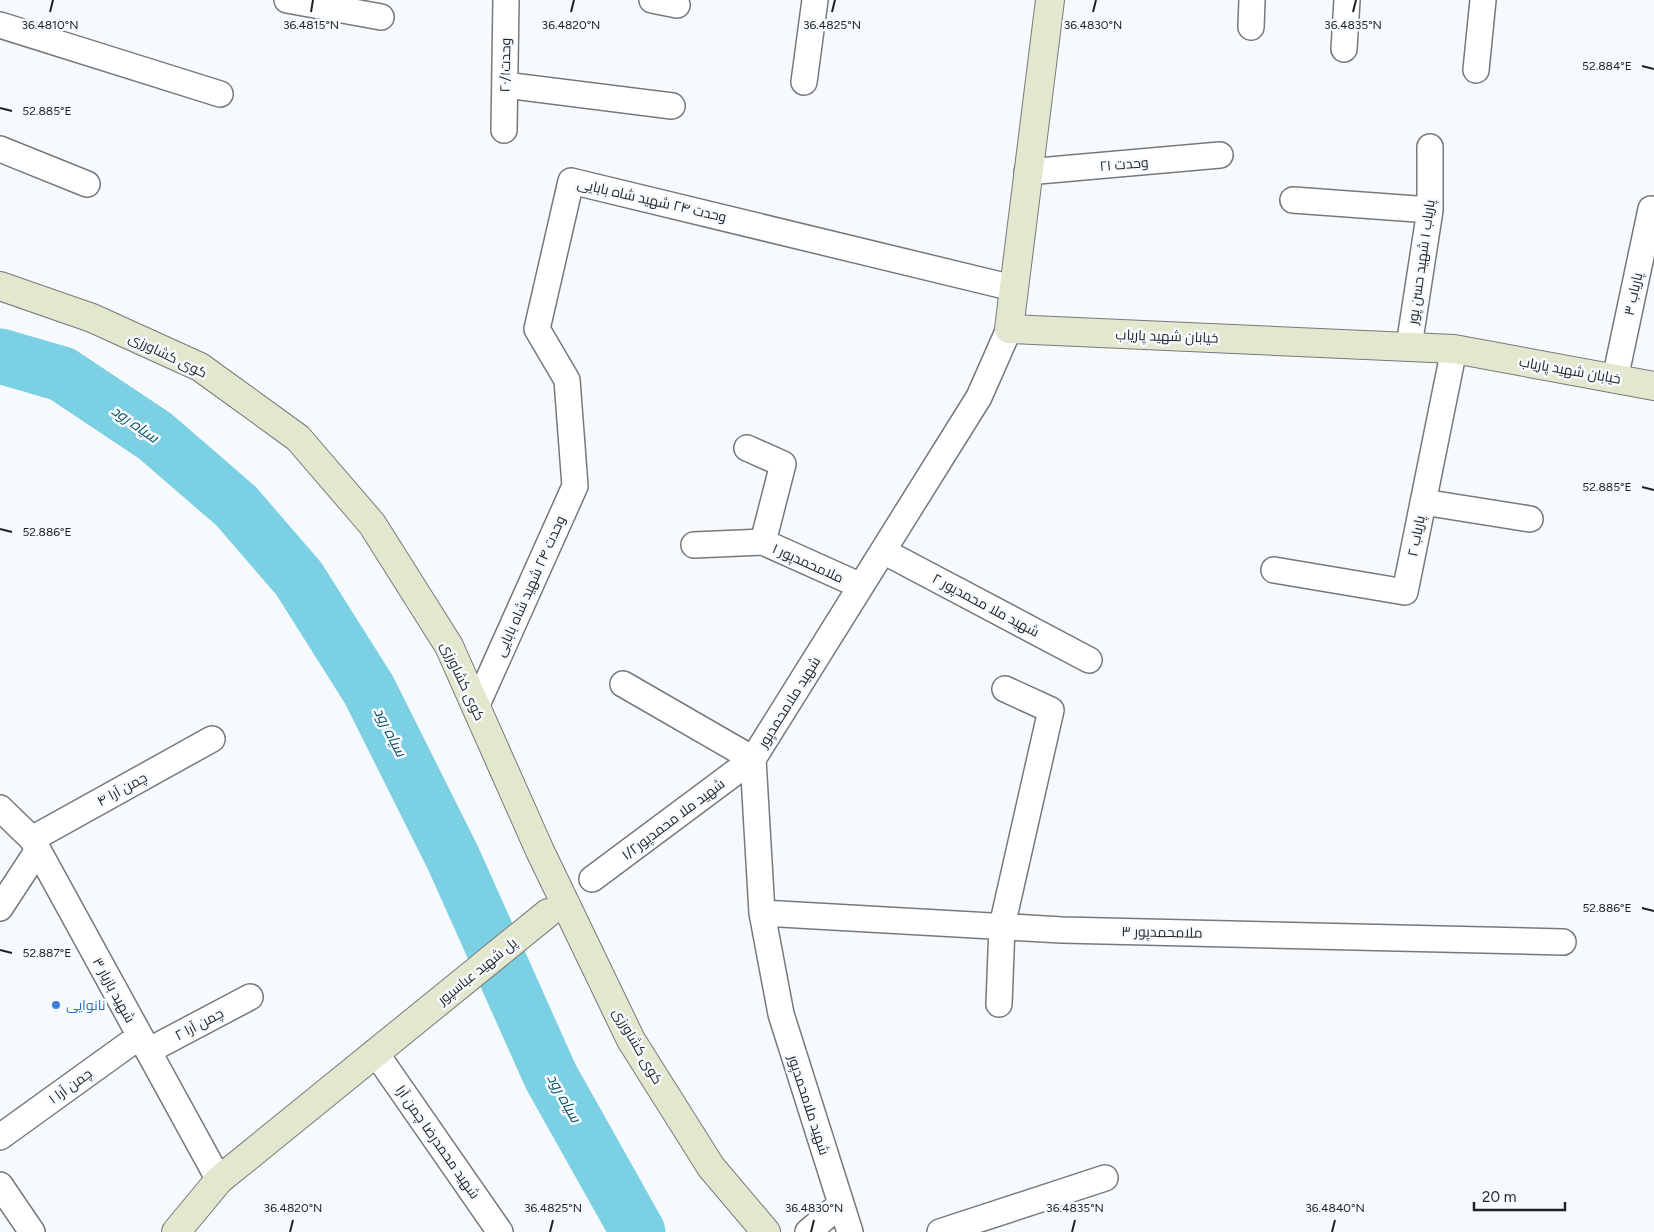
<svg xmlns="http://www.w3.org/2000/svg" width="1654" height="1232" viewBox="0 0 1654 1232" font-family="Figtree,Cairo,sans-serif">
<rect width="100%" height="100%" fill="#f6fafd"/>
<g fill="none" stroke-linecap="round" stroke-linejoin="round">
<path stroke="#7cd0e4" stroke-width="55" d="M0,356L62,374L155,436L236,506L299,579L369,690L453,858L551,1077L638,1232"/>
<g stroke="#76797c" stroke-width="28">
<path id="street" d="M287,0L381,17
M652,0L677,5
M0,25L220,94
M1251,27L1252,0
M1344,49L1347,0
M1476,70L1483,0
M804,82L815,0
M505,85L672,106
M504,130L506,0
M0,149L87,184
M1027,172L1220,155
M1293,200L1430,210
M1409,346L1430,210V147
M1615,379L1651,209
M747,448L783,464L763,542
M1423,502L1530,519
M694,545L763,542L861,586
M883,551L1089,660
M1274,570L1405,592L1454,349
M623,684L753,759
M476,707L575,486L567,380L537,329L571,181L1013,288
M0,808L32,839L219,1180
M32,839L212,739
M592,879L753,759
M0,908L38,850
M762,913L1062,930L1563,942
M999,1004L1002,926L1051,710L1005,689
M148,1051L250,997
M375,1052L500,1232
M0,1137L140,1036
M0,1185L32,1232
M808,1232L841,1204
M850,1232L781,1014L762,913L753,759L979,397L1009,329
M940,1232L1105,1178"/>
</g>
<g stroke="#76797c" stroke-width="30">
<path id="secondary" d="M1050,0L1009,329L1454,349L1654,386
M0,286L92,318L200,367L298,438L372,524L449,646L540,851L631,1040L711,1167L766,1232
M176,1232L219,1180L548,913"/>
</g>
<use href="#street" stroke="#fff" stroke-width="25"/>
<use href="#secondary" stroke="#e3e7ce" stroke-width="28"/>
</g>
<path fill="none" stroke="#1f2122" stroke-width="2" d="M50,12L53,0M311,12L313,0M571,12L574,0M832,12L835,0M1093,12L1096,0M1353,12L1356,0M1642,66L1654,69M0,108L12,111M1642,487L1654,490M0,529L12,532M1642,908L1654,911M0,950L12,953M290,1232L293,1220M550,1232L553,1220M811,1232L814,1220M1072,1232L1075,1220M1332,1232L1335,1220"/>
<circle fill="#3f7fe0" stroke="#f6fafd" stroke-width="2" cx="56" cy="1005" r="5"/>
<g text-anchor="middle" stroke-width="5" stroke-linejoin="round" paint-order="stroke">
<g font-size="14" fill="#1f2122" stroke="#f6fafd">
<text transform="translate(505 65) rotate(-89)" y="5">وحدت۲۰/۱</text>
<text transform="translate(1124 164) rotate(-5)" y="5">وحدت ۲۱</text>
<text transform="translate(652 200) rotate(13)" y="5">وحدت ۲۴ شهید شاه بابایی</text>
<text transform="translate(1421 262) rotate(-82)" y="5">پاریاب ۱ شهید حسن پور</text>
<text transform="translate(1633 294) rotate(-78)" y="5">پاریاب ۳</text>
<text transform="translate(1167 336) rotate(2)" y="5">خیابان شهید پاریاب</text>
<text transform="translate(168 355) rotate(26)" y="5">کوی کشاورزی</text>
<text transform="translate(1570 370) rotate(10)" y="5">خیابان شهید پاریاب</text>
<text transform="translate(1416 536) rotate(-79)" y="5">پاریاب ۲</text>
<text transform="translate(808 563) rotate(24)" y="5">ملامحمدپور ۱</text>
<text transform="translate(530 586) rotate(-66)" y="5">وحدت ۲۴ شهید شاه بابایی</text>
<text transform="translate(986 605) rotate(28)" y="5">شهید ملا محمدپور ۲</text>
<text transform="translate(463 681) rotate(65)" y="5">کوی کشاورزی</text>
<text transform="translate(789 702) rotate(-58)" y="5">شهید ملامحمدپور</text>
<text transform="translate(122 789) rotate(-29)" y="5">چمن آرا ۴</text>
<text transform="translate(673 819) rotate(-37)" y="5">شهید ملا محمدپور۱/۲</text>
<text transform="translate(1162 932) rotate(1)" y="5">ملامحمدپور ۳</text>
<text transform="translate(477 971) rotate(-39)" y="5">پل شهید عباسپور</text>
<text transform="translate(114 990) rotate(61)" y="5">شهید بازیار ۳</text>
<text transform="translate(199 1024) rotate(-28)" y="5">چمن آرا ۲</text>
<text transform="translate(638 1046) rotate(60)" y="5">کوی کشاورزی</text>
<text transform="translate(70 1086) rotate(-36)" y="5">چمن آرا ۱</text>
<text transform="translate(809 1105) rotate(72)" y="5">شهید ملامحمدپور</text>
<text transform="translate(438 1142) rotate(55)" y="5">شهید محمدرضا چمن آرا</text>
</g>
<g font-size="14" fill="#366cbe" stroke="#f6fafd" text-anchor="start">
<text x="66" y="1010">نانوایی</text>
</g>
<g font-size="15" font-style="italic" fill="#0a5563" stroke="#f6fafd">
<text transform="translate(135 424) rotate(35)" y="5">سیاه رود</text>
<text transform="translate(390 732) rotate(63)" y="5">سیاه رود</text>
<text transform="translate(564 1098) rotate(61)" y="5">سیاه رود</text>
</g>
</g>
<g font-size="12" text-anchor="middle" fill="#1f2122" stroke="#f6fafd" stroke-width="5" stroke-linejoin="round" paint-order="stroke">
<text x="50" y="29">36.4810°N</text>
<text x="311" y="29">36.4815°N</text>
<text x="571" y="29">36.4820°N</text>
<text x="832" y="29">36.4825°N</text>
<text x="1093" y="29">36.4830°N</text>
<text x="1353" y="29">36.4835°N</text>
<text x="1607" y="70">52.884°E</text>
<text x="47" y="115">52.885°E</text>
<text x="1607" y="491">52.885°E</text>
<text x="47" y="536">52.886°E</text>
<text x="1607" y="912">52.886°E</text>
<text x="47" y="957">52.887°E</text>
<text x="293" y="1212">36.4820°N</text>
<text x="553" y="1212">36.4825°N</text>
<text x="814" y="1212">36.4830°N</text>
<text x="1075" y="1212">36.4835°N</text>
<text x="1335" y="1212">36.4840°N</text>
</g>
<path d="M1474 1202v8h91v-8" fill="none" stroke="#1f2122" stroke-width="2.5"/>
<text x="1482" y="1202" font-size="15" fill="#1f2122" stroke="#f6fafd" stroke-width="4" paint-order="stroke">20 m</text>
</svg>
